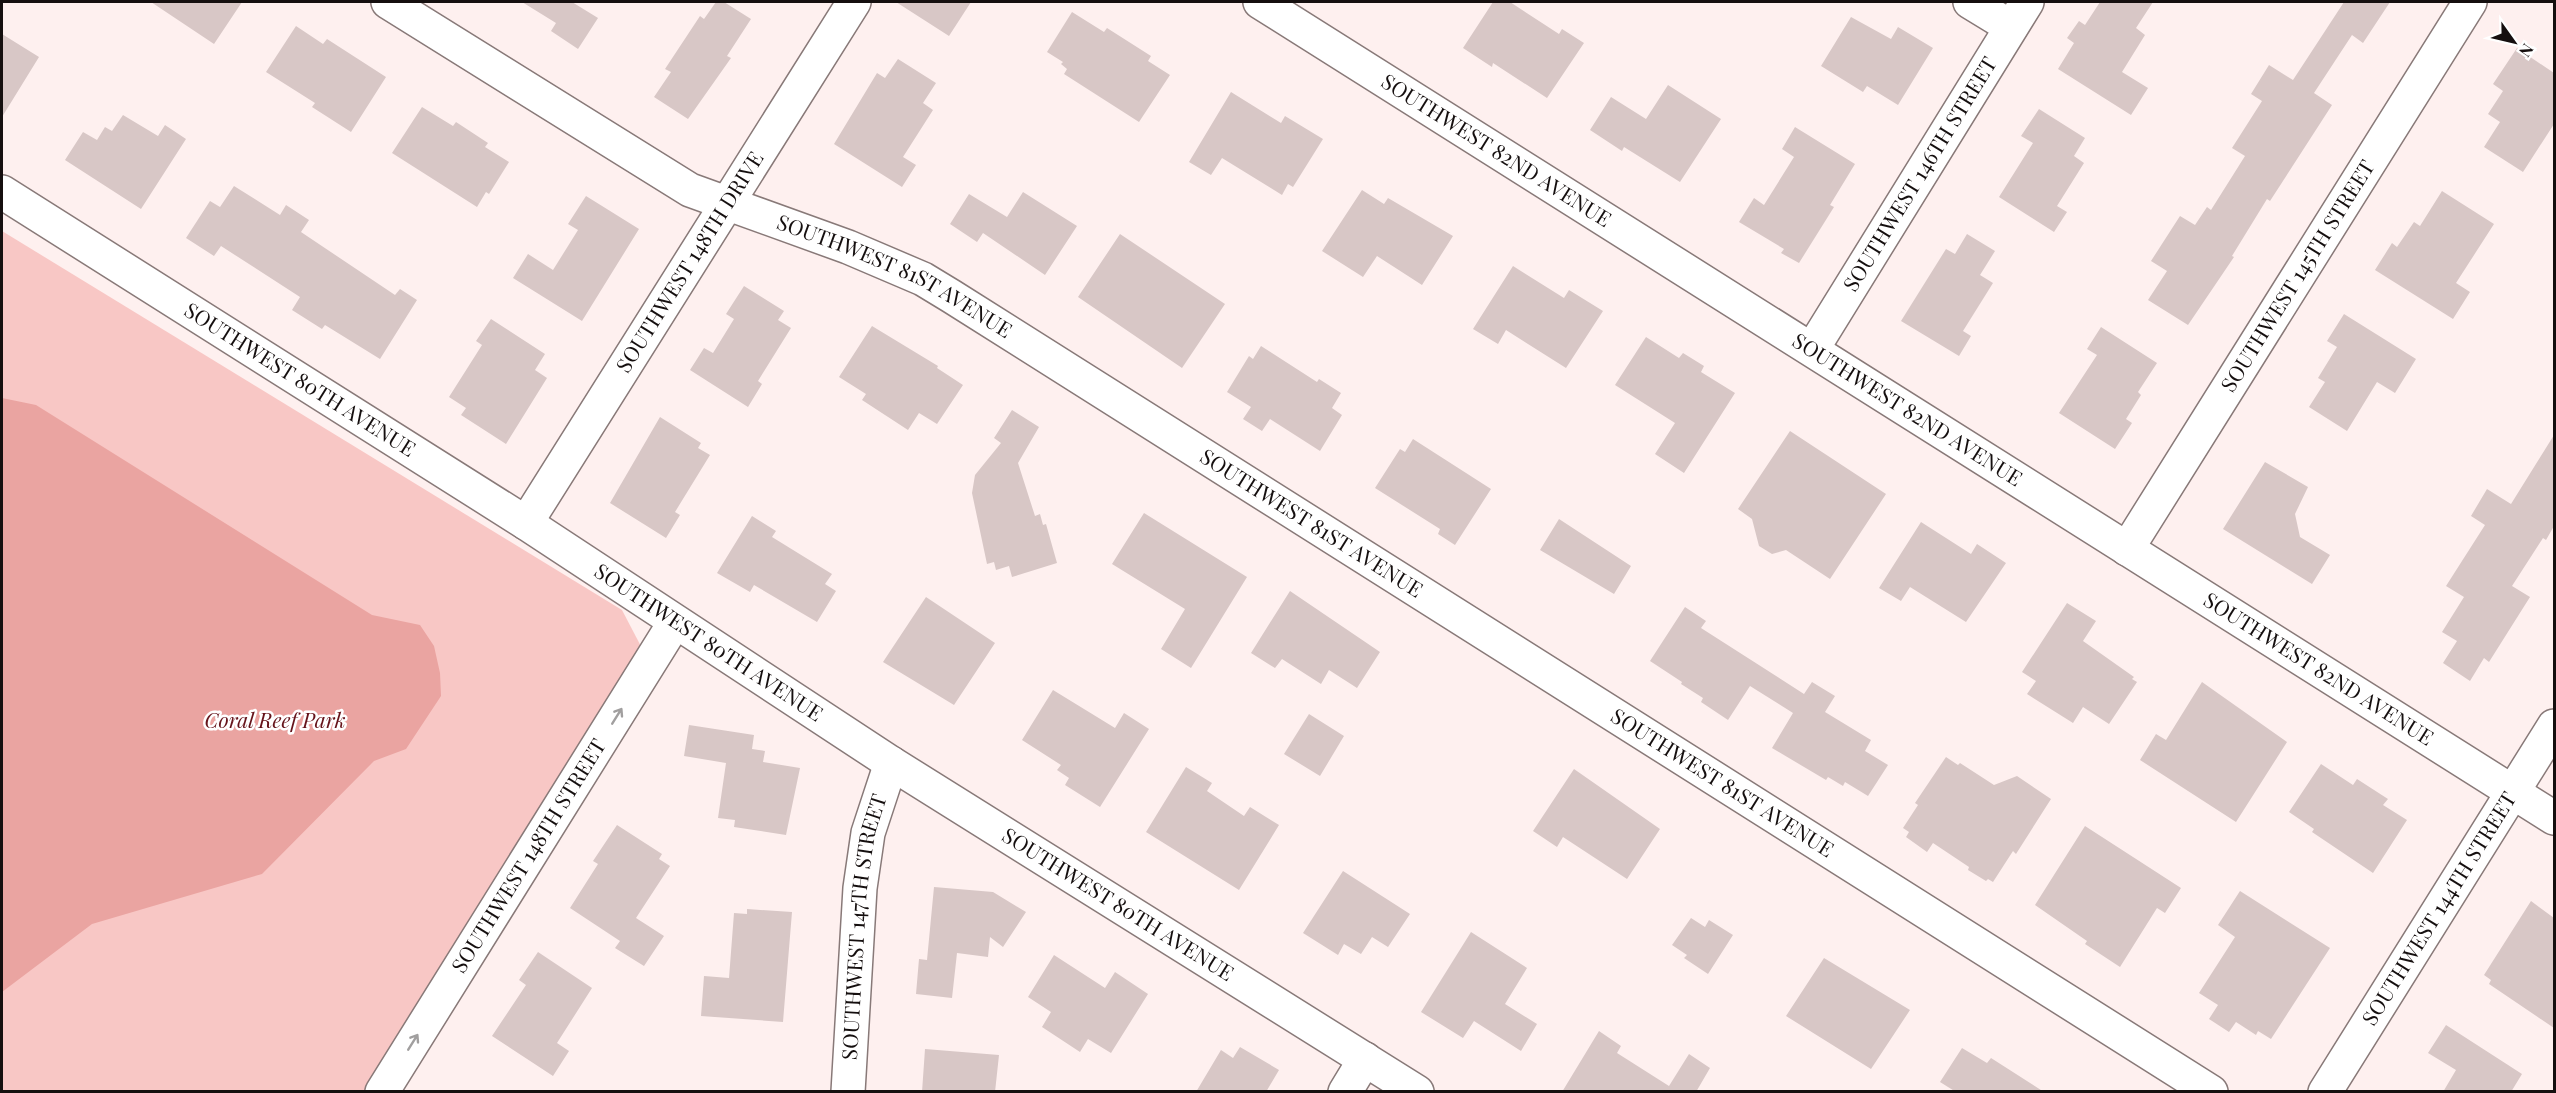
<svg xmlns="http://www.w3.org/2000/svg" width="2556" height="1093" viewBox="0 0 2556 1093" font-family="'Playfair Display',serif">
<rect width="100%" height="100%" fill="#fef0ef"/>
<path fill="#f8c7c5" d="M2,231L622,610L645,654L365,1091H2Z"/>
<path fill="#eaa4a1" d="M2,398L36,405L372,615L420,625L434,646L440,673L441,696L406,749L374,761L262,874L92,924L2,992Z"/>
<path fill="#d8c7c6" d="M151,2H242L214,44Z
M522,2H572L598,18L578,49L551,31L556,23Z
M716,2H724L751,19L727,56L731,58L688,119L654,97L671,72L665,69L700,16L704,19Z
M896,2H971L949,36Z
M1493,2H1510L1559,34L1562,29L1584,43L1547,98L1493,63L1492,67L1463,48Z
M2100,2H2153L2136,28L2145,35L2122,72L2148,88L2131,115L2058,69L2074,43L2067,38L2079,21L2085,25Z
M2344,2H2390L2363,43L2352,35L2314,93L2332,105L2270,201L2267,199L2232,256L2234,257L2188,325L2148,300L2167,271L2151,261L2180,216L2195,225L2207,207L2211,210L2245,156L2232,148L2262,101L2251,94L2269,65L2293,80Z
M1072,12L1104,32L1107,28L1151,56L1148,61L1170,75L1139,122L1064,74L1067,69L1061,64L1063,62L1047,52Z
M1851,17L1891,39L1898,27L1933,48L1898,105L1867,86L1863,92L1821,66Z
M296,26L323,44L327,39L386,77L351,132L312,107L315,103L266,72Z
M2,34L39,57L2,117Z
M2517,48L2554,73V124L2523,172L2484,147L2500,122L2488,114L2503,91L2493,84Z
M898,59L936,83L923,103L933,110L903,157L916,165L902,187L834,144L877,73L885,78Z
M1668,85L1721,119L1680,182L1624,147L1622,151L1590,130L1611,97L1646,119Z
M1231,92L1281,123L1285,116L1323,139L1293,187L1288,184L1282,195L1222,158L1211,175L1189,162Z
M422,107L453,126L456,122L488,143L485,147L509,162L489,194L486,192L477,207L392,153Z
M2039,109L2085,138L2074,156L2084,163L2057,206L2067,212L2054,232L1999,197L2033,143L2021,136Z
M123,115L158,136L165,125L186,139L141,209L65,160L83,132L97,140L105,127L112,131Z
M1795,127L1855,164L1830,205L1834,207L1799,263L1781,253L1784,249L1739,222L1754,198L1764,205L1794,157L1782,149Z
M234,186L280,215L286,205L309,220L301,232L395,295L400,289L417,300L380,359L325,325L322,329L292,310L300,297L221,246L214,256L186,238L210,201L220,207Z
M1362,190L1384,204L1388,198L1453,236L1422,285L1377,256L1363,277L1322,251Z
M2442,191L2494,224L2456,283L2470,292L2453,319L2375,270L2392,243L2397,247L2414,222L2420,226Z
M1023,192L1077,226L1045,275L983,233L977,242L950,224L969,194L1007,217Z
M586,196L639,229L582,321L513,278L528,254L553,270L578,230L568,224Z
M1120,234L1225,304L1182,368L1078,297Z
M1967,234L1995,251L1980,275L1993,283L1963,331L1971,336L1959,356L1901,321L1946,249L1955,254Z
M1513,266L1564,298L1569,290L1603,311L1566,368L1506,330L1498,344L1473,329Z
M744,286L784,311L778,320L791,328L758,381L762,384L748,407L690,370L704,348L713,353L734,319L726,314Z
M2344,314L2416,359L2395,393L2377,382L2347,431L2309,407L2325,382L2318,378L2337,347L2327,341Z
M491,319L545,354L535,370L547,378L506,444L461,415L466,408L449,397L482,345L476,341Z
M872,326L938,366L937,368L963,385L937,424L919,413L908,430L862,400L866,394L839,377Z
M2101,327L2157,363L2138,392L2141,395L2126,419L2132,423L2115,449L2059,413L2097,355L2087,349Z
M1646,337L1679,358L1683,353L1704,366L1701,372L1735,393L1684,473L1655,454L1675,423L1615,385Z
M1261,346L1317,382L1319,379L1341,393L1332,408L1342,415L1320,451L1270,419L1262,431L1243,419L1251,407L1227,392L1249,356L1253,359Z
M1012,410L1039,427L1018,463L1035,516L1040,514L1043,525L1046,524L1057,563L1012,577L1009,566L996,570L994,562L987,564L972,493L975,475L1001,443L994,438Z
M660,417L701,443L698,448L710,455L675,512L680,515L666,538L610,503Z
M1790,431L1886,494L1830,579L1786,550L1772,554L1759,546L1752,519L1738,509Z
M2554,435V526L2546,540L2543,538L2512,586L2530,597L2489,662L2484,658L2470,681L2443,663L2457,641L2442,632L2464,597L2446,586L2485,525L2471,516L2487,489L2511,504Z
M1413,439L1491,489L1455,545L1438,534L1440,529L1375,488L1400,449L1405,452Z
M2265,462L2308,487L2295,514L2300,537L2330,555L2312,584L2223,529Z
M1144,513L1247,577L1191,668L1161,649L1185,609L1112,564Z
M752,516L776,531L772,537L832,574L825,584L836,591L817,622L754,585L750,592L717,573Z
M1559,519L1631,566L1614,594L1540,550Z
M1921,522L1971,554L1977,544L2006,563L1966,622L1910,587L1901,601L1879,588Z
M1290,591L1380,652L1357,688L1329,670L1321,684L1282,659L1275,668L1251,653Z
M926,597L995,643L954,705L883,662Z
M2067,603L2096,621L2083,641L2134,677L2132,679L2137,682L2109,724L2083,707L2073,723L2027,694L2036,681L2022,672Z
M1685,607L1706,621L1701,628L1804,694L1812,682L1835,696L1825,712L1871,740L1865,751L1888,765L1868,796L1845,782L1843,786L1828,777L1826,780L1772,748L1793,713L1750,686L1728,720L1701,702L1703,698L1681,684L1682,682L1650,661Z
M2202,682L2287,742L2236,822L2140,760L2156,734L2166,740Z
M1053,690L1115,728L1124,713L1149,729L1100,807L1065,785L1069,778L1057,770L1061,765L1022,740Z
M1309,714L1344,736L1320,776L1284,754Z
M689,725L754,735L752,749L765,751L763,762L800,768L786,835L734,827L735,820L718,818L726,763L684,756Z
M1946,757L1958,765L1960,763L1994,785L2017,776L2051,799L2016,854L2013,851L1993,882L1988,879L1986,881L1968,870L1969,867L1933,843L1927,852L1906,837L1909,832L1903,828L1918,805L1915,803Z
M2321,764L2353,785L2357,779L2388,799L2383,805L2407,820L2373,873L2312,832L2314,829L2289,812Z
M1186,767L1212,783L1207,791L1244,816L1250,807L1279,825L1239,890L1146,832Z
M1574,769L1660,829L1627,879L1563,837L1557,847L1533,831Z
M617,825L662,854L659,859L670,866L636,918L664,936L644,966L615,948L620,941L570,908L598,864L593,861Z
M2085,826L2181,888L2165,913L2157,908L2120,967L2085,944L2087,941L2035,905Z
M1343,871L1410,914L1388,947L1372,937L1361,954L1344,944L1338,955L1303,933Z
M934,887L993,892L1026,912L1003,947L990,937L988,957L957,953L952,998L916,994L919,959L927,960Z
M2240,891L2330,948L2271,1039L2258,1031L2256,1035L2236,1022L2229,1032L2209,1019L2218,1005L2199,993L2235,937L2218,925Z
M2531,901L2554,918V1028L2489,984L2491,980L2484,975Z
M747,909L792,912L783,1022L701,1016L704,976L729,978L734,913L747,914Z
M1691,918L1705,927L1709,920L1733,935L1708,974L1684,958L1687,955L1672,945Z
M1471,932L1527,968L1505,1004L1537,1024L1521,1051L1474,1021L1463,1038L1421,1012Z
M538,952L592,988L557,1043L569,1051L553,1076L492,1036L526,985L519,980Z
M1054,955L1105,988L1115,972L1148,994L1111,1053L1088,1039L1080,1052L1042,1027L1051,1012L1028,997Z
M1824,958L1910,1010L1871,1069L1786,1016Z
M2446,1025L2522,1074L2511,1092H2443L2456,1070L2428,1053Z
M1599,1031L1621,1046L1617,1053L1669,1086L1689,1054L1710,1068L1696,1092H1562Z
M1240,1047L1279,1070L1266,1092H1196L1221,1050L1233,1058Z
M1962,1048L1987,1063L1991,1058L2044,1092H1956L1940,1082Z
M925,1049L999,1055L995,1092H922Z"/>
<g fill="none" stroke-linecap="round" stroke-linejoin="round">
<g stroke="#887978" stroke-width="36">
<g id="minor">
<path id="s1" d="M388,2L690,190L848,247L923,279L951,296L2211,1092"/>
<path id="s2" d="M1260,2L2554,818"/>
<path d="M1970,2L2011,27"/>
<path id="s3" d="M2,192L526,523L891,763L1417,1092"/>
<path id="s4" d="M1813,348L2027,2"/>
<path id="s5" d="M526,523L854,2"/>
<path id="s6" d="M2127,549L2470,2"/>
<path id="s7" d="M382,1092L675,622"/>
<path id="s8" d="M848,1092L860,888L868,833L891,763"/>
<path d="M1345,1092L1365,1059"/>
<path id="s9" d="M2325,1092L2554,726"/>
</g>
</g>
<use href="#minor" stroke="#fff" stroke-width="33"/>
</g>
<defs><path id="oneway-shaft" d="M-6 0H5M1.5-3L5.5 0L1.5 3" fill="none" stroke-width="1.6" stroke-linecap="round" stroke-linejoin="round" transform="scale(1.5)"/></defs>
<g stroke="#a19f9f">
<use href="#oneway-shaft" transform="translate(617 716) rotate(-58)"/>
<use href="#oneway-shaft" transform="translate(413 1042) rotate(-58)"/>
</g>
<g text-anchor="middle" stroke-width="5" stroke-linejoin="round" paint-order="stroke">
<g font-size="21" fill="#150f0f" stroke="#fff">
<text dy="7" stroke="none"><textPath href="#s2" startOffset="279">SOUTHWEST 82ND AVENUE</textPath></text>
<text dy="7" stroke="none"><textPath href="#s4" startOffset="204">SOUTHWEST 146TH STREET</textPath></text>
<text dy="7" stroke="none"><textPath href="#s5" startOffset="308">SOUTHWEST 148TH DRIVE</textPath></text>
<text dy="7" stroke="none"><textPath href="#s6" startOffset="322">SOUTHWEST 145TH STREET</textPath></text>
<text dy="7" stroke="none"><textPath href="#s1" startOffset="578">SOUTHWEST 81ST AVENUE</textPath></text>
<text dy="7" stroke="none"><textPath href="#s3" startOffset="352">SOUTHWEST 80TH AVENUE</textPath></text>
<text dy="7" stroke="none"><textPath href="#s2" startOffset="765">SOUTHWEST 82ND AVENUE</textPath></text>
<text dy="7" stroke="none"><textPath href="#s1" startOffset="1064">SOUTHWEST 81ST AVENUE</textPath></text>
<text dy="7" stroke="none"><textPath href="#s3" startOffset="838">SOUTHWEST 80TH AVENUE</textPath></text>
<text dy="7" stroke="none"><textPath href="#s2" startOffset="1251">SOUTHWEST 82ND AVENUE</textPath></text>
<text dy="7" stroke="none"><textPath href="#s1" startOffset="1550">SOUTHWEST 81ST AVENUE</textPath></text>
<text dy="7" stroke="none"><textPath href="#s7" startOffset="278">SOUTHWEST 148TH STREET</textPath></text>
<text dy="7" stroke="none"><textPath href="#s3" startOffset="1324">SOUTHWEST 80TH AVENUE</textPath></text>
<text dy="7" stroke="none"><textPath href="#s9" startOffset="216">SOUTHWEST 144TH STREET</textPath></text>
<text dy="7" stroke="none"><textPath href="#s8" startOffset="166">SOUTHWEST 147TH STREET</textPath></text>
</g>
<g font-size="21" font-style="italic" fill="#65131a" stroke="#fff">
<text x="275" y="728">Coral Reef Park</text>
</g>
</g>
<rect width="2556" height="1093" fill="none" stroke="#150f0f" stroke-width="6"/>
<g transform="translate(2514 42) rotate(124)" stroke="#ffffff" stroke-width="4.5" paint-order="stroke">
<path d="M0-4.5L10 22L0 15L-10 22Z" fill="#150f0f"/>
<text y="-9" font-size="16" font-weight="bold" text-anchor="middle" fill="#150f0f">N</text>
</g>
</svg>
